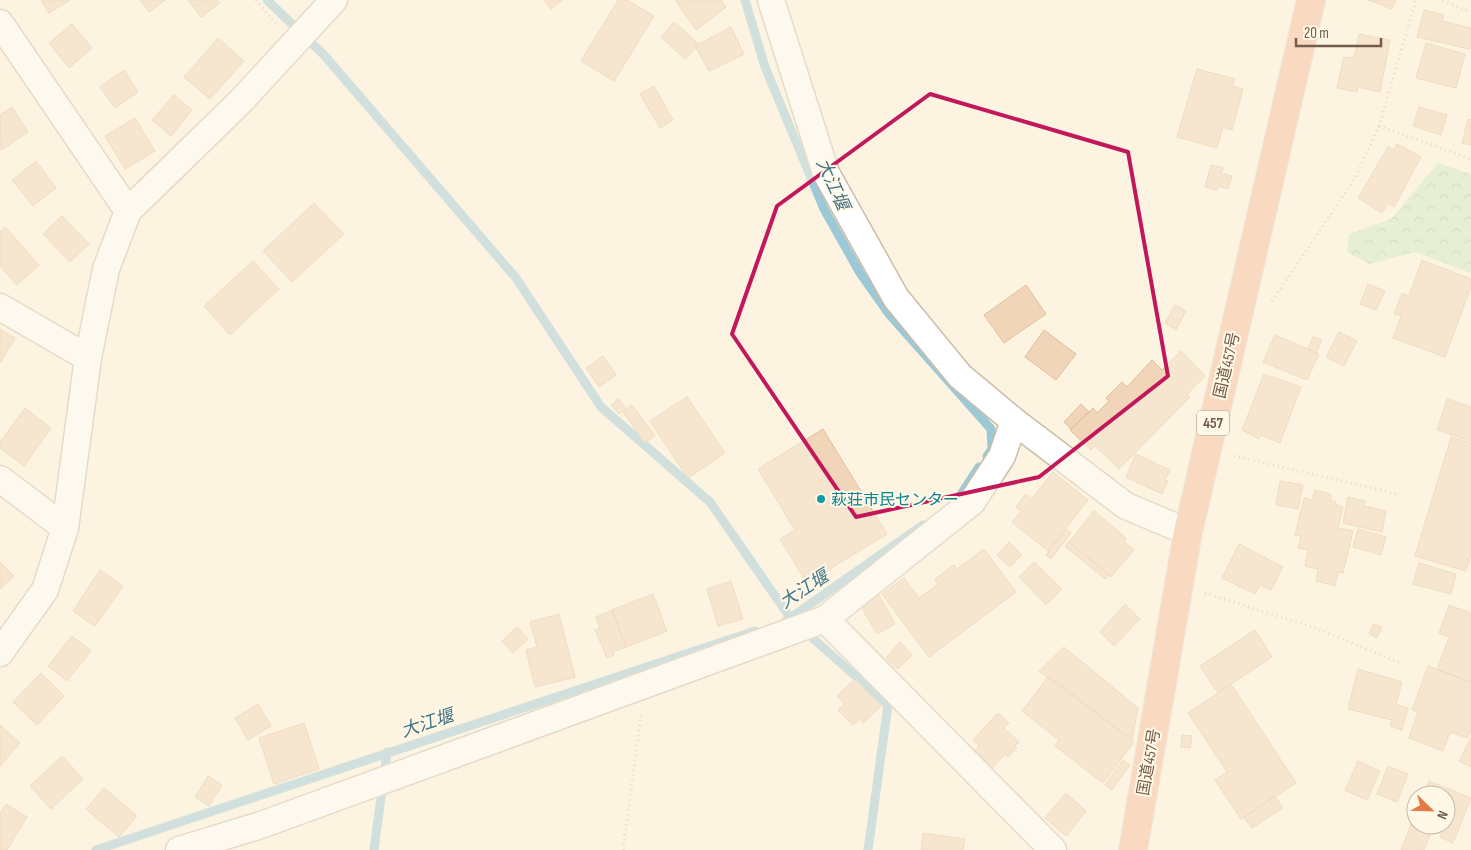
<svg xmlns="http://www.w3.org/2000/svg" width="1471" height="850" viewBox="0 0 1471 850" font-family="'Sofia Sans Condensed','Noto Sans JP',sans-serif">
<defs>
<pattern id="forest-crowns" width="20" height="18" patternUnits="userSpaceOnUse" patternTransform="scale(1.25)"><rect width="20" height="18" fill="#cde9c0"/><path d="M2 6a3 3 0 1 1 6 0M12 15a3 3 0 1 1 6 0" fill="none" stroke="#abc09e"/></pattern>
</defs>
<rect width="100%" height="100%" fill="#fcf4e1"/>
<path fill="url(#forest-crowns)" d="M1438,163L1471,174V273L1415,252L1369,264L1347,252L1349,234L1391,219Z"/>
<g fill="none" stroke-linecap="round" stroke-linejoin="round">
<path stroke="#9dc8d6" stroke-width="9" d="M267,0L324,55L516,278L601,407L710,502L791,619L888,705L868,850
M745,0L765,67L824,209L860,273L889,314L991,429L992,449L987,456
M956,502L979,467
M786,621L923,525
M96,850L755,631
M374,850L387,752"/>
</g>
<path fill="#f1d5b9" stroke="#e3bd9a" d="M41,0H70L49,13Z
M140,0H165L149,12Z
M188,0H217L220,3L201,17Z
M544,0H562L551,9Z
M618,0H627L654,16L614,81L581,61Z
M675,0H721L726,7L696,30Z
M1368,0H1396L1392,9Z
M1424,10L1444,15L1442,21L1471,28V45L1469,49L1417,37Z
M674,22L699,44L685,59L661,37Z
M72,24L92,48L69,68L49,43Z
M731,27L744,54L709,71L695,46Z
M1359,34L1390,40L1380,92L1358,87L1357,92L1337,88L1344,57L1354,58Z
M218,38L244,61L210,99L184,77Z
M1426,43L1465,54L1456,88L1416,78Z
M1197,69L1235,79L1232,86L1243,89L1232,130L1223,127L1217,148L1177,137Z
M124,70L138,92L115,108L100,87Z
M654,86L673,120L660,128L640,94Z
M174,95L192,110L171,136L152,120Z
M12,107L28,132L1,150L0,115Z
M1419,107L1447,115L1441,135L1413,126Z
M135,118L155,151L125,169L105,136Z
M1468,119L1471,120V145L1462,143Z
M1397,144L1421,157L1394,207L1388,203L1382,213L1358,198L1388,147L1394,150Z
M36,161L56,188L33,206L12,180Z
M1211,165L1223,168L1221,173L1232,176L1228,189L1218,186L1217,190L1205,187Z
M314,203L344,234L292,282L263,251Z
M62,216L89,244L70,262L43,234Z
M5,227L39,265L17,285L0,266V232Z
M1422,260L1471,279V287L1445,357L1393,338L1401,316L1394,314L1402,293L1409,296Z
M253,261L279,289L230,335L204,306Z
M1368,284L1385,291L1376,310L1360,304Z
M1026,285L1046,314L1004,343L984,315Z
M1175,305L1186,311L1176,330L1165,323Z
M0,329L15,338L0,363Z
M1044,330L1076,354L1056,380L1025,357Z
M1339,332L1357,341L1344,366L1326,357Z
M1275,335L1319,354L1307,380L1263,362Z
M1313,337L1322,340L1316,353L1308,349Z
M1181,351L1205,376L1187,394L1190,397L1119,469L1095,446L1091,450L1070,430L1093,408L1097,413L1109,401L1106,398L1122,382L1127,387L1152,360L1162,370Z
M603,356L616,375L599,387L586,368Z
M1264,374L1301,387L1280,443L1261,435L1259,439L1242,430Z
M687,397L725,453L688,478L650,421Z
M618,399L626,408L619,414L611,405Z
M1447,399L1471,407V441L1437,430Z
M1081,404L1089,412L1071,429L1064,422Z
M632,405L655,436L645,443L623,412Z
M25,408L51,428L24,466L0,448V442Z
M823,429L887,534L807,583L780,539L795,530L758,469Z
M1451,437L1471,443V555L1466,571L1415,556Z
M1136,454L1170,470L1165,480L1168,481L1162,494L1126,477Z
M1053,472L1088,500L1048,551L1012,522L1021,511L1016,507L1026,494L1032,499Z
M1280,481L1303,485L1298,509L1276,505Z
M1315,490L1331,494L1330,500L1336,502V505L1343,507L1338,528L1353,531L1343,573L1338,572L1335,586L1316,581L1318,569L1305,566L1308,550L1298,548L1301,536L1295,535L1304,498L1312,500Z
M1348,497L1365,501L1364,506L1386,511L1382,532L1343,523Z
M1094,511L1126,538L1124,541L1134,550L1111,577L1069,542Z
M1066,529L1071,533L1051,559L1046,555Z
M1358,529L1386,537L1381,555L1353,547Z
M1009,542L1022,555L1010,567L997,555Z
M1069,542L1109,575L1105,579L1065,546Z
M1239,544L1283,567L1271,590L1260,585L1255,594L1222,578Z
M984,549L1016,592L929,657L882,594L904,578L919,598L938,584L935,579L954,565L957,569Z
M0,562L14,576L0,589Z
M1034,562L1062,589L1046,605L1019,577Z
M1419,563L1456,574L1451,594L1413,584Z
M100,570L123,586L95,626L73,611Z
M731,581L743,619L718,626L707,589Z
M653,594L667,631L626,647L612,610Z
M878,594L895,624L877,634L860,605Z
M1125,604L1140,619L1114,646L1100,632Z
M1449,605L1471,613V682L1437,670L1449,637L1439,633Z
M612,610L626,647L613,652L614,655L607,658L595,630L600,628L596,617Z
M559,614L575,677L535,687L526,650L537,647L530,622Z
M1373,624L1382,627L1377,638L1369,634Z
M517,627L528,639L513,653L502,641Z
M1255,630L1272,657L1218,693L1200,666Z
M72,636L91,651L67,681L48,666Z
M900,642L912,655L898,669L886,658Z
M1064,647L1138,708L1132,740L1039,671Z
M1428,666L1471,682V730L1468,738L1450,732L1443,751L1409,738L1418,712L1412,710Z
M1358,669L1402,682L1396,705L1408,708L1402,730L1390,726L1392,720L1348,709Z
M41,673L64,696L37,725L13,702Z
M1048,677L1054,682L1055,680L1134,742L1103,783L1055,746L1059,740L1022,711Z
M855,679L881,706L863,723L860,719L853,725L838,710L844,704L837,696Z
M1231,684L1296,783L1241,819L1215,780L1227,772L1188,713Z
M258,704L271,726L248,740L235,718Z
M998,713L1009,723L1004,728L1019,742L1015,746L1017,748L1008,757L1005,754L993,767L975,751L979,746L973,740Z
M304,723L319,769L274,784L259,738Z
M0,725L20,743L0,766Z
M1182,735L1192,736L1190,748L1181,747Z
M1471,738V767L1459,761Z
M62,756L83,779L51,809L30,786Z
M1123,760L1130,765L1112,790L1105,785Z
M1358,761L1380,771L1367,800L1345,790Z
M1388,766L1408,774L1397,802L1377,794Z
M208,776L222,785L209,806L195,797Z
M1429,781L1471,798L1453,843L1440,837L1446,825V795H1423Z
M104,788L137,816L119,837L86,809Z
M1066,793L1086,811L1066,836L1045,818Z
M1275,796L1283,808L1252,828L1244,817Z
M6,804L27,817L7,850H0V813Z
M1416,813V825H1434L1424,850H1401Z
M923,833L965,839L963,850H921Z"/>
<g fill="none" stroke-linecap="round" stroke-linejoin="round">
<g stroke="#cdbca8" stroke-width="29">
<path id="street" d="M771,0L826,173L896,298L960,376L1014,421L1126,506L1188,532
M0,23L128,211
M0,307L88,358
M0,479L65,528
M825,619L1053,850
M0,653L45,590L65,528L88,358L106,269L128,211L241,101L334,0
M179,850L261,825L825,619L972,502L1002,456L1014,421"/>
</g>
<g stroke="#ddd8d3" stroke-width="30">
<path id="highway" d="M1133,850L1188,532L1311,0"/>
</g>
<path stroke="#d5b89d" stroke-width="3" stroke-dasharray="1 4" stroke-linecap="butt" d="M256,0L276,24
M1443,0L1467,11
M1379,126L1471,159
M1272,301L1354,180L1379,126L1416,0
M1234,456L1398,494
M1205,593L1318,629L1400,663
M623,850L641,714"/>
<use href="#street" stroke="#fff" stroke-width="26"/>
<use href="#highway" stroke="#f6ba99" stroke-width="28"/>
</g>
<path d="M0 0H1471V850H0ZM930,94L1128,152L1168,376L1039,477L856,517L732,334L777,206Z" fill="#fcf4e1" fill-opacity=".55" fill-rule="evenodd"/>
<path fill="none" stroke="#c2185b" stroke-width="4" stroke-linejoin="round" d="M930,94L1128,152L1168,376L1039,477L856,517L732,334L777,206Z"/>
<circle fill="#0f9aa8" stroke="#fff8e7" stroke-width="2" cx="821" cy="499" r="5"/>
<g text-anchor="middle" stroke-width="4" stroke-linejoin="round" paint-order="stroke">
<rect fill="#fff8e7" stroke="#9d8b78" stroke-width="1" x="1197" y="410.5" width="32" height="25" rx="4"/>
<g font-size="15" font-weight="bold" fill="#735c49">
<text x="1213" y="428">457</text>
</g>
<g font-size="16" fill="#735c49" stroke="#fff8e7">
<text transform="translate(1226 365) rotate(-77)" y="6">国道457号</text>
<text transform="translate(1148 762) rotate(-80)" y="6">国道457号</text>
</g>
<g font-size="16" fill="#0d838f" stroke="#fff8e7" text-anchor="start">
<text x="831" y="505">萩荘市民センター</text>
</g>
<g font-size="18" font-style="italic" fill="#437486" stroke="#fff8e7">
<text transform="translate(833 184) rotate(66)" y="6">大江堰</text>
<text transform="translate(804 589) rotate(-33)" y="6">大江堰</text>
<text transform="translate(427 723) rotate(-18)" y="6">大江堰</text>
</g>
</g>
<g transform="translate(1431 810) rotate(113)"><circle r="24" fill="#fff8e7" stroke="#c7baa8"/>
<path d="M0-4L9 19L0 12L-9 19Z" fill="#e57a47"/>
<text y="-8" font-size="14" font-weight="bold" text-anchor="middle" fill="#735c49">N</text>
</g>
<path d="M1296 38v8h85v-8" fill="none" stroke="#735c49" stroke-width="2.5"/>
<text x="1304" y="38" font-size="15" fill="#735c49" stroke="#fff8e7" stroke-width="4" paint-order="stroke">20 m</text>
</svg>
